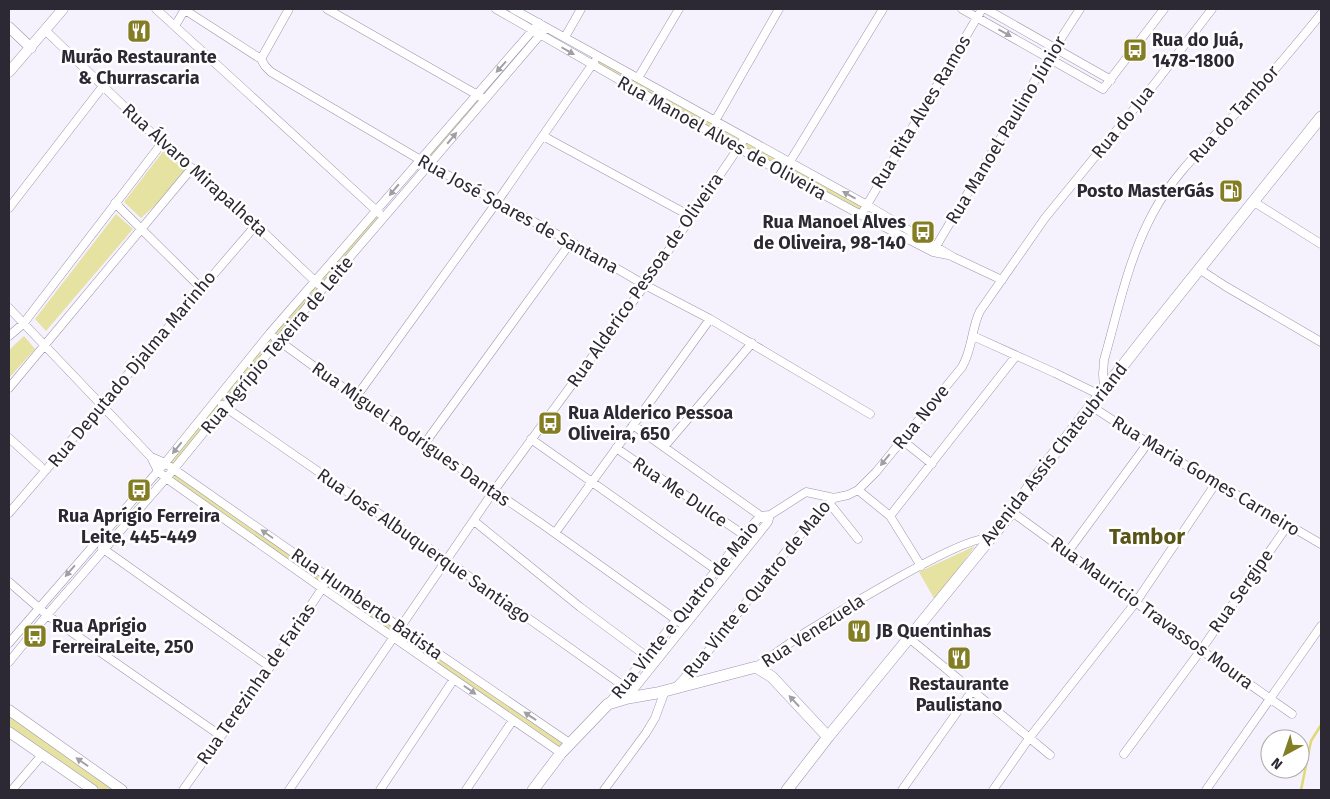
<svg xmlns="http://www.w3.org/2000/svg" width="1330" height="799" viewBox="0 0 1330 799" font-family="'Fira Sans',sans-serif">
<rect width="100%" height="100%" fill="#f5f1fd"/>
<path fill="#e6e2a1" d="M540,26L544,28L429,163L422,159Z
M599,58L742,139L738,145L595,64Z
M746,140L787,163L782,170L741,147Z
M165,149L187,169L162,199L141,218L124,202Z
M791,165L865,206L860,213L787,172Z
M377,213L381,218L324,286L318,280Z
M116,214L133,229L46,331L35,319Z
M314,283L320,289L278,338L273,333Z
M24,336L35,349L9,378V350Z
M270,336L276,341L224,404L219,401Z
M215,404L222,408L174,466L168,462Z
M175,472L326,578L322,585L170,479Z
M975,546L935,600L919,572Z
M329,581L397,628L393,633L325,588Z
M402,630L567,744L561,751L398,637Z
M9,714L116,790H101L9,727Z"/>
<g fill="none" stroke-linecap="round" stroke-linejoin="round">
<path stroke="#e0d976" stroke-width="2.5" d="M1301,790L1311,741L1321,725"/>
<g stroke="#9e94af" stroke-width="9">
<path id="street" d="M156,9L379,213
M289,9L261,59L265,66L271,72L429,165L571,242L645,285L710,319L870,414
M327,9L481,97
M496,9L738,148L861,215L933,252L948,255
M513,9L867,205L953,257L1002,280
M962,9L1103,89L1164,9
M986,9L1111,80
M185,10L261,59
M175,26L185,9
M45,30L162,143L256,225L318,284
M565,37L581,9
M638,78L679,9
M715,121L779,9
M543,136L692,217
M783,173L883,9
M1254,202L1321,244
M115,203L201,288
M9,208L103,86
M861,215L982,9
M935,248L1049,57L1080,9
M1199,269L1225,286L1321,342
M9,308L151,457L158,471L166,478L322,588L561,753
M9,336L23,324L162,143
M973,336L1055,373L1100,395
M275,338L356,397L542,524L685,626
M9,388L192,168
M1104,389L1103,374L1104,360C1118,311 1128,259 1153,213C1174,173 1209,142 1240,109C1268,78 1295,46 1321,14
M356,397L497,202L594,62
M222,405L446,560L632,692
M1091,406L1148,443L1321,544
M633,425L765,519
M9,438L40,466
M531,439L725,576
M902,440L932,464
M425,443L571,242
M664,447L752,343
M616,448L744,535
M151,457L165,463L401,628L571,744
M858,490L890,516L921,566
M830,504L858,539
M1012,512L1201,650L1292,714
M9,513L256,225
M890,516L1016,356
M474,521L580,607L646,656
M555,533L710,319
M102,548L270,667
M1067,553L1148,443
M9,582L47,615L221,736
M909,638L1050,755
M9,643L165,463L270,333L539,23
M9,662L47,615L174,469L278,341L546,28
M756,667C772,656 787,645 803,634C829,618 966,533 989,539
M677,686L702,659L791,545L834,498
M630,694L768,522L770,515
M608,704L755,522L761,516L770,515L806,492L834,498L848,495L858,490L876,472L962,367C973,348 971,329 980,311L1045,218L1156,82L1212,9
M1124,754L1201,650L1288,525
M12,790L42,755
M183,790L270,667L329,578
M289,790L493,492L645,285L745,138
M380,790L454,679
M466,790L513,720
M604,790L646,733L655,718L665,691
M902,790L972,691
M993,790L1030,737L1136,602L1216,483
M1206,790L1321,626"/>
</g>
<g stroke="#9e94af" stroke-width="11">
<path id="secondary" d="M9,27L31,48
M9,72L63,9
M9,710L122,790
M9,732L93,790"/>
</g>
<g stroke="#9e94af" stroke-width="12">
<path id="primary" d="M533,790L561,753L608,704L628,698L657,693L756,667L772,677L828,737
M787,790L828,737L1012,512L1035,478L1149,332L1321,117"/>
</g>
<use href="#street" stroke="#fff" stroke-width="8"/>
<use href="#secondary" stroke="#fff" stroke-width="10"/>
<use href="#primary" stroke="#fff" stroke-width="11"/>
</g>
<defs><path id="oneway-solid" d="M-6-.8H1V-3.2L6.5 0L1 3.2V.8H-6Z" transform="scale(1.25)"/></defs>
<g fill="#a09fa4">
<use href="#oneway-solid" transform="translate(1005 33) rotate(29)"/>
<use href="#oneway-solid" transform="translate(568 51) rotate(30)"/>
<use href="#oneway-solid" transform="translate(501 67) rotate(132)"/>
<use href="#oneway-solid" transform="translate(452 138) rotate(-50)"/>
<use href="#oneway-solid" transform="translate(394 190) rotate(130)"/>
<use href="#oneway-solid" transform="translate(849 195) rotate(-151)"/>
<use href="#oneway-solid" transform="translate(177 448) rotate(129)"/>
<use href="#oneway-solid" transform="translate(885 460) rotate(129)"/>
<use href="#oneway-solid" transform="translate(267 534) rotate(-145)"/>
<use href="#oneway-solid" transform="translate(70 571) rotate(131)"/>
<use href="#oneway-solid" transform="translate(470 690) rotate(35)"/>
<use href="#oneway-solid" transform="translate(794 701) rotate(-133)"/>
<use href="#oneway-solid" transform="translate(530 716) rotate(-146)"/>
<use href="#oneway-solid" transform="translate(82 762) rotate(-145)"/>
</g>
<defs>
<g id="restaurant-square" transform="scale(1.25)"><rect x="-9" y="-9" width="18" height="18" rx="4" fill="#837d23" stroke="#fff"/><path d="M-5-6h1v4h1v-4h1v4h1v-4h1v5L-1.5 .5V6h-2V.5L-5-1ZM5-6V6H3V1.5H1.5Q1.5-4 5-6Z" fill="#fff"/></g>
<g id="bus-square" transform="scale(1.25)"><rect x="-9" y="-9" width="18" height="18" rx="4" fill="#837d23" stroke="#fff"/><path d="M-5-6H5V4H4V6H2V4H-2V6H-4V4H-5ZM-3.5-4V0h7V-4ZM-3.5 1.2v1.5H-2V1.2ZM2 1.2v1.5H3.5V1.2Z" fill="#fff"/></g>
<g id="fuel-square" transform="scale(1.25)"><rect x="-9" y="-9" width="18" height="18" rx="4" fill="#837d23" stroke="#fff"/><path d="M-5.5-6h7V0h2V4h1.3V-2.5L3-4.5l.8-.8L6-3V5H2.5V1h-1V6h-7ZM-4.2-4.7v3.2H.2V-4.7Z" fill="#fff"/></g>
</defs>
<g fill-rule="evenodd">
<use href="#restaurant-square" x="139" y="31"/>
<use href="#bus-square" x="1135" y="50"/>
<use href="#fuel-square" x="1231" y="191"/>
<use href="#bus-square" x="923" y="232"/>
<use href="#bus-square" x="550" y="423"/>
<use href="#bus-square" x="139" y="490"/>
<use href="#restaurant-square" x="859" y="631"/>
<use href="#bus-square" x="35" y="636"/>
<use href="#restaurant-square" x="959" y="658"/>
</g>
<g text-anchor="middle" stroke-width="5" stroke-linejoin="round" paint-order="stroke">
<g font-size="18" font-weight="bold" fill="#2d2934" stroke="#fff" text-anchor="start">
<text x="1152" y="46">Rua do Juá,<tspan x="1152" dy="21">1478-1800</tspan></text>
<text x="139" y="63" text-anchor="middle">Murão Restaurante<tspan x="139" dy="21">&amp; Churrascaria</tspan></text>
<text x="1214" y="197" text-anchor="end">Posto MasterGás</text>
<text x="906" y="228" text-anchor="end">Rua Manoel Alves<tspan x="906" dy="21">de Oliveira, 98-140</tspan></text>
<text x="568" y="419">Rua Alderico Pessoa<tspan x="568" dy="21">Oliveira, 650</tspan></text>
<text x="139" y="522" text-anchor="middle">Rua Aprígio Ferreira<tspan x="139" dy="21">Leite, 445-449</tspan></text>
<text x="52" y="632">Rua Aprígio<tspan x="52" dy="21">FerreiraLeite, 250</tspan></text>
<text x="876" y="637">JB Quentinhas</text>
<text x="959" y="690" text-anchor="middle">Restaurante<tspan x="959" dy="21">Paulistano</tspan></text>
</g>
<g font-size="18" fill="#2d2934" stroke="#fff">
<text transform="translate(921 112) rotate(-59)" y="6">Rua Rita Alves Ramos</text>
<text transform="translate(1234 114) rotate(-48)" y="6">Rua do Tambor</text>
<text transform="translate(1123 122) rotate(-51)" y="6">Rua do Jua</text>
<text transform="translate(1006 130) rotate(-59)" y="6">Rua Manoel Paulino Júnior</text>
<text transform="translate(722 138) rotate(29)" y="6">Rua Manoel Alves de Oliveira</text>
<text transform="translate(195 170) rotate(42)" y="6">Rua Álvaro Mirapalheta</text>
<text transform="translate(518 214) rotate(29)" y="6">Rua José Soares de Santana</text>
<text transform="translate(645 280) rotate(-55)" y="6">Rua Alderico Pessoa de Oliveira</text>
<text transform="translate(277 345) rotate(-50)" y="6">Rua Agrípio Texeira de Leite</text>
<text transform="translate(132 369) rotate(-50)" y="6">Rua Deputado Djalma Marinho</text>
<text transform="translate(921 417) rotate(-51)" y="6">Rua Nove</text>
<text transform="translate(411 434) rotate(35)" y="6">Rua Miguel Rodrigues Dantas</text>
<text transform="translate(1054 454) rotate(-52)" y="6">Avenida Assis Chateubriand</text>
<text transform="translate(1206 476) rotate(31)" y="6">Rua Maria Gomes Carneiro</text>
<text transform="translate(680 492) rotate(34)" y="6">Rua Me Dulce</text>
<text transform="translate(424 546) rotate(35)" y="6">Rua José Albuquerque Santiago</text>
<text transform="translate(757 589) rotate(-51)" y="6">Rua Vinte e Quatro de Malo</text>
<text transform="translate(1241 591) rotate(-55)" y="6">Rua Sergipe</text>
<text transform="translate(367 604) rotate(35)" y="6">Rua Humberto Batista</text>
<text transform="translate(685 610) rotate(-51)" y="6">Rua Vinte e Quatro de Maio</text>
<text transform="translate(1152 613) rotate(36)" y="6">Rua Mauricio Travassos Moura</text>
<text transform="translate(813 631) rotate(-33)" y="6">Rua Venezuela</text>
<text transform="translate(256 684) rotate(-55)" y="6">Rua Terezinha de Farias</text>
</g>
<g font-size="22" font-weight="bold" fill="#595518" stroke="#fff">
<text x="1147" y="544">Tambor</text>
</g>
</g>
<rect width="1330" height="799" fill="none" stroke="#2d2934" stroke-width="20"/>
<g transform="translate(1285 754) rotate(220)"><circle r="24" fill="#ffffff" stroke="#aba9ae"/>
<path d="M0-4L9 19L0 12L-9 19Z" fill="#837d23"/>
<text y="-8" font-size="14" font-weight="bold" text-anchor="middle" fill="#2d2934">N</text>
</g>
</svg>
